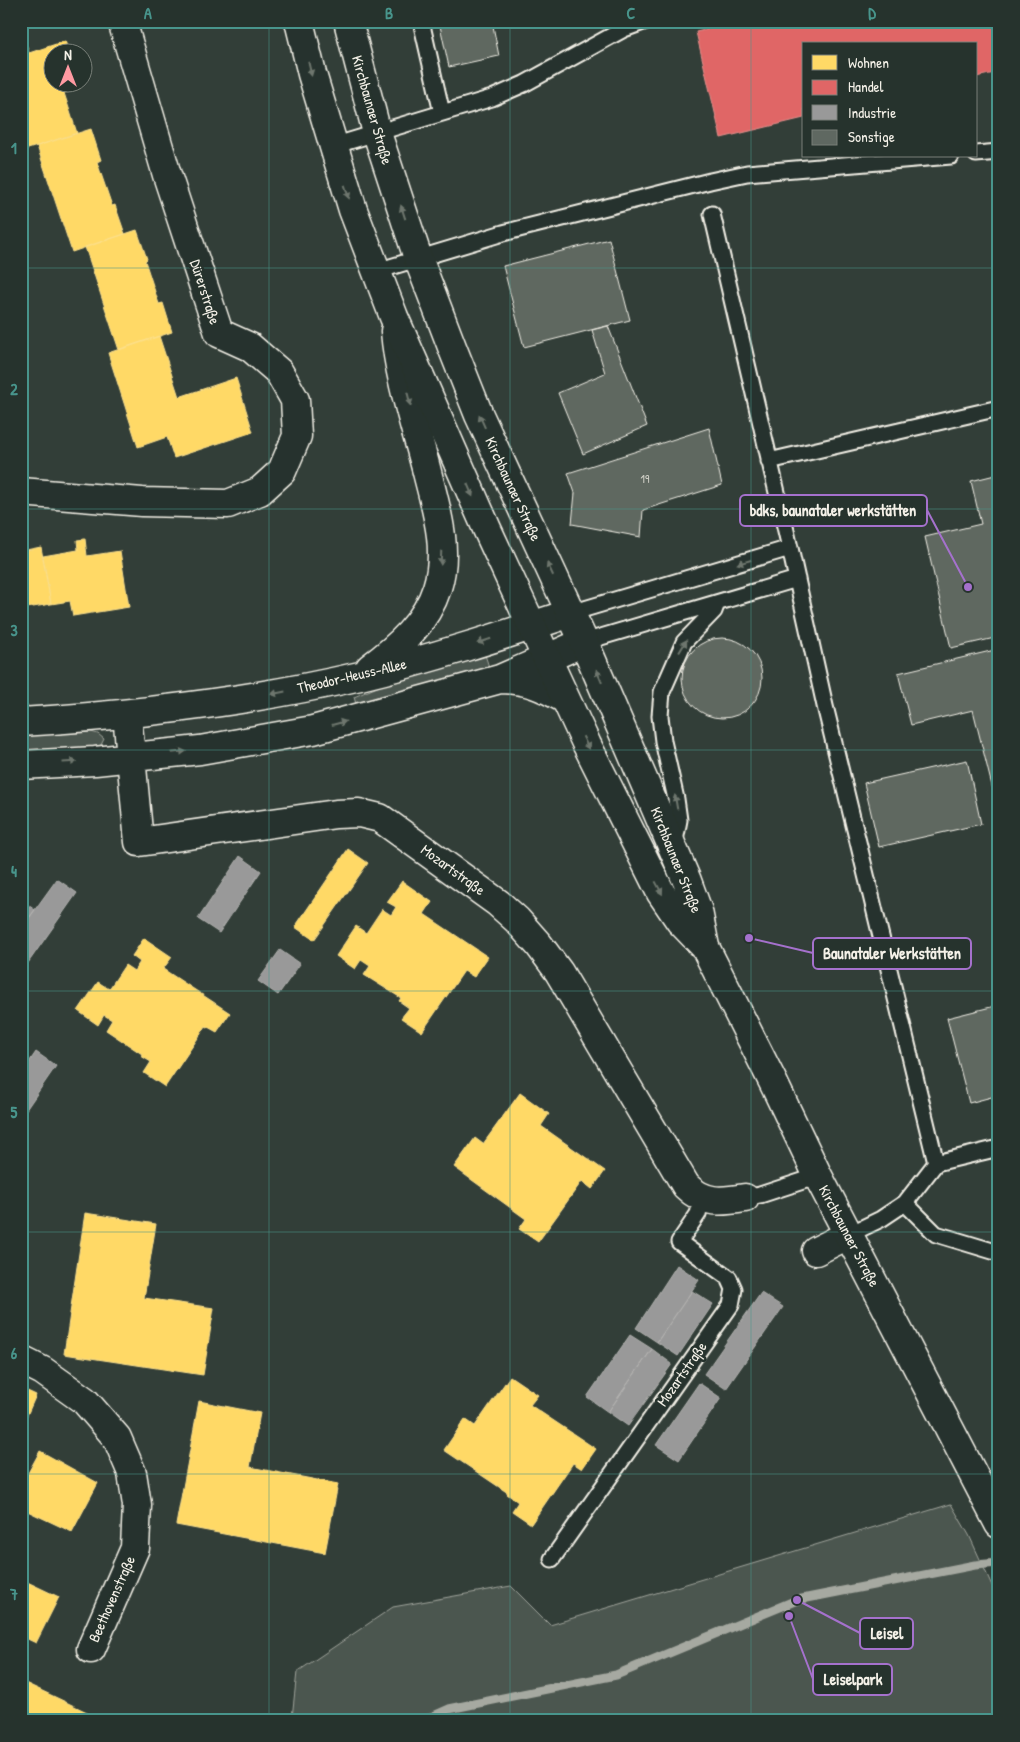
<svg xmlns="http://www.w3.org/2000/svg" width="1020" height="1742" viewBox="0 0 1020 1742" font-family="'Patrick Hand',sans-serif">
<rect width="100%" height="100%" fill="#323e38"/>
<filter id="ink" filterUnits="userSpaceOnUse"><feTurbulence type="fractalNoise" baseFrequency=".02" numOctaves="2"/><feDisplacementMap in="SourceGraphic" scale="10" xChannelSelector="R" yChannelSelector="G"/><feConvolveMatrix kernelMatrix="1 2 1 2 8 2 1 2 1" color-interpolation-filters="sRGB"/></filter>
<g filter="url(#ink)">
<path fill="#4c564f" stroke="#a0a49c" d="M483,649L490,670L356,704L354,697L424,667Z
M91,732L98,734L104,739L101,745L94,747L21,752V735Z
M951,1504L969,1535L999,1601V1721H286L292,1718L297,1672L393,1607L511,1586L550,1625Z"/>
<path fill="#ffd966" stroke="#fce08d" d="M25,40L29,53L65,41L69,52H52V82H78L80,88L64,93L77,133L25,150L21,139V41Z
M91,129L101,160L97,162L112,206L115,205L125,234L72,252L37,146Z
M137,230L147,259L145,261L159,304L163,303L172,332L119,350L85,247Z
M159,336L179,397L236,378L253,432L174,458L167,437L138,447L108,353Z
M85,539L87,556L120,551L129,607L73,616L70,601L51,604L43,556L78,550L77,540Z
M41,547L51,604L21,609V551Z
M348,849L368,863L314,940L295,927Z
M402,881L432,902L424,914L488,957L474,977L464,971L422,1032L401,1018L409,1008L399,1001L401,998L364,975L370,966L361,960L355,969L336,956L356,926L366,933L382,909L391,915L396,907L387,902Z
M144,938L172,957L163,969L230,1013L217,1032L206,1026L165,1087L144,1073L151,1062L141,1056L142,1054L106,1030L112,1020L104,1015L98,1025L78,1011L98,982L109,989L125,965L134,971L140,962L132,956Z
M520,1093L549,1114L541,1126L605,1171L592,1189L582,1181L538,1242L519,1229L526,1219L454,1167L475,1138L483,1144Z
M85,1213L156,1224L144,1298L214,1308L203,1375L64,1354Z
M510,1376L538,1395L530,1405L596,1449L582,1469L573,1463L531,1524L512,1511L518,1502L507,1494L508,1493L444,1450L465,1419L475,1426Z
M21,1388L36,1395L21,1429Z
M199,1401L260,1413L250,1467L338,1484L325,1553L176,1525Z
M40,1451L98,1483L72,1532L21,1508V1486Z
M21,1579L59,1597L36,1643L21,1636Z
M21,1681L87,1712L83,1721H21Z"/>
<path fill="#e06666" stroke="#e6908d" d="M742,21H999V72L976,77V44H804V118L721,138L696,32Z"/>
<path fill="#999" stroke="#b4b3b1" d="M240,856L261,871L219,933L198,919Z
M57,879L77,893L21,973V929Z
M21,900L35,910L21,929Z
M280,950L300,964L278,995L258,981Z
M36,1052L56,1066L21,1117V1074Z
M677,1265L699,1280L657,1342L636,1328Z
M692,1291L713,1304L678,1356L657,1342Z
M761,1293L783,1307L726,1389L704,1374Z
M630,1335L652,1349L608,1412L587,1397Z
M652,1349L672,1364L628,1426L608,1412Z
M699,1383L721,1398L679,1460L656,1445Z"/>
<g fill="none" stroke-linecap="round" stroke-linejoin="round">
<path stroke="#a6a9a1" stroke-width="9" d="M422,1721L449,1709L616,1675L797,1600L975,1565L999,1563"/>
</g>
<path fill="#5f6861" stroke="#f4f1e8" d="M439,21H492L499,56L449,67Z
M609,239L630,320L524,347L503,266Z
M608,326L647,426L583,454L558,393L605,373L592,330Z
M709,428L722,485L643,510L641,537L572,524L575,493L568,473Z
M999,474V637L951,648L925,537L981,524L971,481Z
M682 678a40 40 0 1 1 80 0a40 40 0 1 1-80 0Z
M999,649V814L973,710L911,725L898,673Z
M967,760L981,824L879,847L864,783Z
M999,1005V1095L969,1103L947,1018Z"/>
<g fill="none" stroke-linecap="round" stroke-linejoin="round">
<g stroke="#f4f1e8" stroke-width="19">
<path id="service" d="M421,21L442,113
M333,146L492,98L524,84L624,29L646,21
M976,154L999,152
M712,214L790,548L825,706L936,1163L905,1203L881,1219L848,1235
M377,271L503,233L710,181L747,173L951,156
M769,461L999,408
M571,613L790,548
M584,642L797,579
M674,846L679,820L676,799L663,741L660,716L662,692L684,642L714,611L717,603
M936,1163L999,1148
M745,1198L760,1195L818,1176
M905,1203L936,1234L999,1253
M552,1559L731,1305L734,1289L729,1278L679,1242L698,1214L702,1198"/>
</g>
<g stroke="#f4f1e8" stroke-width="31">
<path id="minor" d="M21,492L142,502L228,504L260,491L282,471L297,436L295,400L279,372L250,347L219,333L167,175L122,21
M370,668C398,647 426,623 437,588C449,550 437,512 428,476C416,428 399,380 395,331
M502,679C529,680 542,686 565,699
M127,714L139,842L336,814L359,813L380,818L498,903L517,920L539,945L559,972L686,1186C704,1204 721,1202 745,1198
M21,722C135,715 248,702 360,676C431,659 501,636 571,613
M21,765L95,761L200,750L313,730L500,679L584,642
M816,1251L848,1235
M21,1360L43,1371L85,1401L117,1438L132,1473L137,1505L135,1548L91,1649"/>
</g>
<g stroke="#f4f1e8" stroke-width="31">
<path id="tertiary" d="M299,21L312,74L353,210L394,317L487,529L587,745L661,893L680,921L705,947
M348,21L377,133L418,258L452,347L479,415L584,642L687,881L698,911L705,947L773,1082L818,1176L999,1524"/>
</g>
<use href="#service" stroke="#26332d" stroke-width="15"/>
<use href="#minor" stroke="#26332d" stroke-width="28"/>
<use href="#tertiary" stroke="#26332d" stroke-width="28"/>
</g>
<defs><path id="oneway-solid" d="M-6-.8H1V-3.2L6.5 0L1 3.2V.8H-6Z" transform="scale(1.25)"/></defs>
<g fill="#6e766e">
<use href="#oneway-solid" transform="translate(310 69) rotate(77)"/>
<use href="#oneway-solid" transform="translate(347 192) rotate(72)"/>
<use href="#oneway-solid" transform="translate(403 212) rotate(-108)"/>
<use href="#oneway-solid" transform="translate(409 399) rotate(76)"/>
<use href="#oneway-solid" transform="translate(482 421) rotate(-114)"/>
<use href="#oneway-solid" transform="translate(470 490) rotate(67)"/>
<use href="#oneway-solid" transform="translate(441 558) rotate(92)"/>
<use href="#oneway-solid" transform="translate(744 562) rotate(164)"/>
<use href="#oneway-solid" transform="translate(550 569) rotate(-115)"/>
<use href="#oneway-solid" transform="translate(484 641) rotate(163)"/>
<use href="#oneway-solid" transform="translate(683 646) rotate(-59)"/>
<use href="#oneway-solid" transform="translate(599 676) rotate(-113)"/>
<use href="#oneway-solid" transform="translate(278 693) rotate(169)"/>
<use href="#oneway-solid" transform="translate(339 723) rotate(-15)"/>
<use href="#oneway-solid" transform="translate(586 743) rotate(64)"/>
<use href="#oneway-solid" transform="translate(179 752) rotate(-6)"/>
<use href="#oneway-solid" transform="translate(70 762) rotate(-3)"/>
<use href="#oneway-solid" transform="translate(676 802) rotate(-100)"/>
<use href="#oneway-solid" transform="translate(659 888) rotate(62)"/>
</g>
</g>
<path fill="none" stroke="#48958c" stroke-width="1" stroke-opacity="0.55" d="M269,21V1721M510,21V1721M751,21V1721M21,268H999M21,509H999M21,750H999M21,991H999M21,1232H999M21,1474H999"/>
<g text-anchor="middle" stroke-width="5" stroke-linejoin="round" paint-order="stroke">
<g font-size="12" fill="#cfcfc6">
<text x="645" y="483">19</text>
</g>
<g font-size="15" fill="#f4f1e8" stroke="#26332d">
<text transform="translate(372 110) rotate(74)" y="5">Kirchbaunaer Straße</text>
<text transform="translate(205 292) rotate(72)" y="5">Dürerstraße</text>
<text transform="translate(513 489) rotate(65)" y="5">Kirchbaunaer Straße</text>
<text transform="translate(352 676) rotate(-13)" y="5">Theodor-Heuss-Allee</text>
<text transform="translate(676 860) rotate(68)" y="5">Kirchbaunaer Straße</text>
<text transform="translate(453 870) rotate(36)" y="5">Mozartstraße</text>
<text transform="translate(849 1236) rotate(62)" y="5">Kirchbaunaer Straße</text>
<text transform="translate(682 1374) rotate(-55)" y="5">Mozartstraße</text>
<text transform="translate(112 1599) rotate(-66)" y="5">Beethovenstraße</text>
</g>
</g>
<path fill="none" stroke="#a571cd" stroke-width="2" d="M968 587L927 510M749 938L813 953M797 1600L860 1633M789 1616L813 1679"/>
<g fill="#a571cd" stroke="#26332d" stroke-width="2">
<circle cx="968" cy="587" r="5"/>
<circle cx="749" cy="938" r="5"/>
<circle cx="797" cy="1600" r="5"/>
<circle cx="789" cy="1616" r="5"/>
</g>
<g fill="#26332d" stroke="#a571cd" stroke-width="2">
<rect x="740" y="495" width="187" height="31" rx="5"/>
<rect x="813" y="938" width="158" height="31" rx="5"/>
<rect x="860" y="1618" width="53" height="31" rx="5"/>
<rect x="813" y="1664" width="79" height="31" rx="5"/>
</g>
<g font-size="16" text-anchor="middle" font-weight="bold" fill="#f4f1e8">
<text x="833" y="516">bdks, baunataler werkstätten</text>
<text x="892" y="959">Baunataler Werkstätten</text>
<text x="887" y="1639">Leisel</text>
<text x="853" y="1685">Leiselpark</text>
</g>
<rect width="1020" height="1742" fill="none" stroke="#26332d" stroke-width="55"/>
<rect x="802" y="42" width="175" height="115" fill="#26332d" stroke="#787f78"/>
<rect x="812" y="55" width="25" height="15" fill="#ffd966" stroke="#787f78"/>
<text x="848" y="68" font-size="15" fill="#f4f1e8">Wohnen</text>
<rect x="812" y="80" width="25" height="15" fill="#e06666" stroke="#787f78"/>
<text x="848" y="92" font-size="15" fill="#f4f1e8">Handel</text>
<rect x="812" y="105" width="25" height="15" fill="#999999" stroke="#787f78"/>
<text x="848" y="118" font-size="15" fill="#f4f1e8">Industrie</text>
<rect x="812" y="130" width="25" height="15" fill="#5f6861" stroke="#787f78"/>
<text x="848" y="142" font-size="15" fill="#f4f1e8">Sonstige</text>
<g transform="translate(68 68)"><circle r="24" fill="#26332d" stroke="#787f78"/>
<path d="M0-4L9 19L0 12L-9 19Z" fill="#ff9aa2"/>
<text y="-8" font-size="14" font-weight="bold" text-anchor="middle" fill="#f4f1e8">N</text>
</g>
<rect x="28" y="28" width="964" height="1686" fill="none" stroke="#48958c" stroke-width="2"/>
<g font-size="16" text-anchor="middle" font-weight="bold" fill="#48958c">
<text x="148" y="19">A</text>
<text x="389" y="19">B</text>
<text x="631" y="19">C</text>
<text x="872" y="19">D</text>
<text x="14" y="154">1</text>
<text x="14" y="395">2</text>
<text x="14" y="636">3</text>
<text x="14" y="877">4</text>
<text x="14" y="1118">5</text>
<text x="14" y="1359">6</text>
<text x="14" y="1600">7</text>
</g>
</svg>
